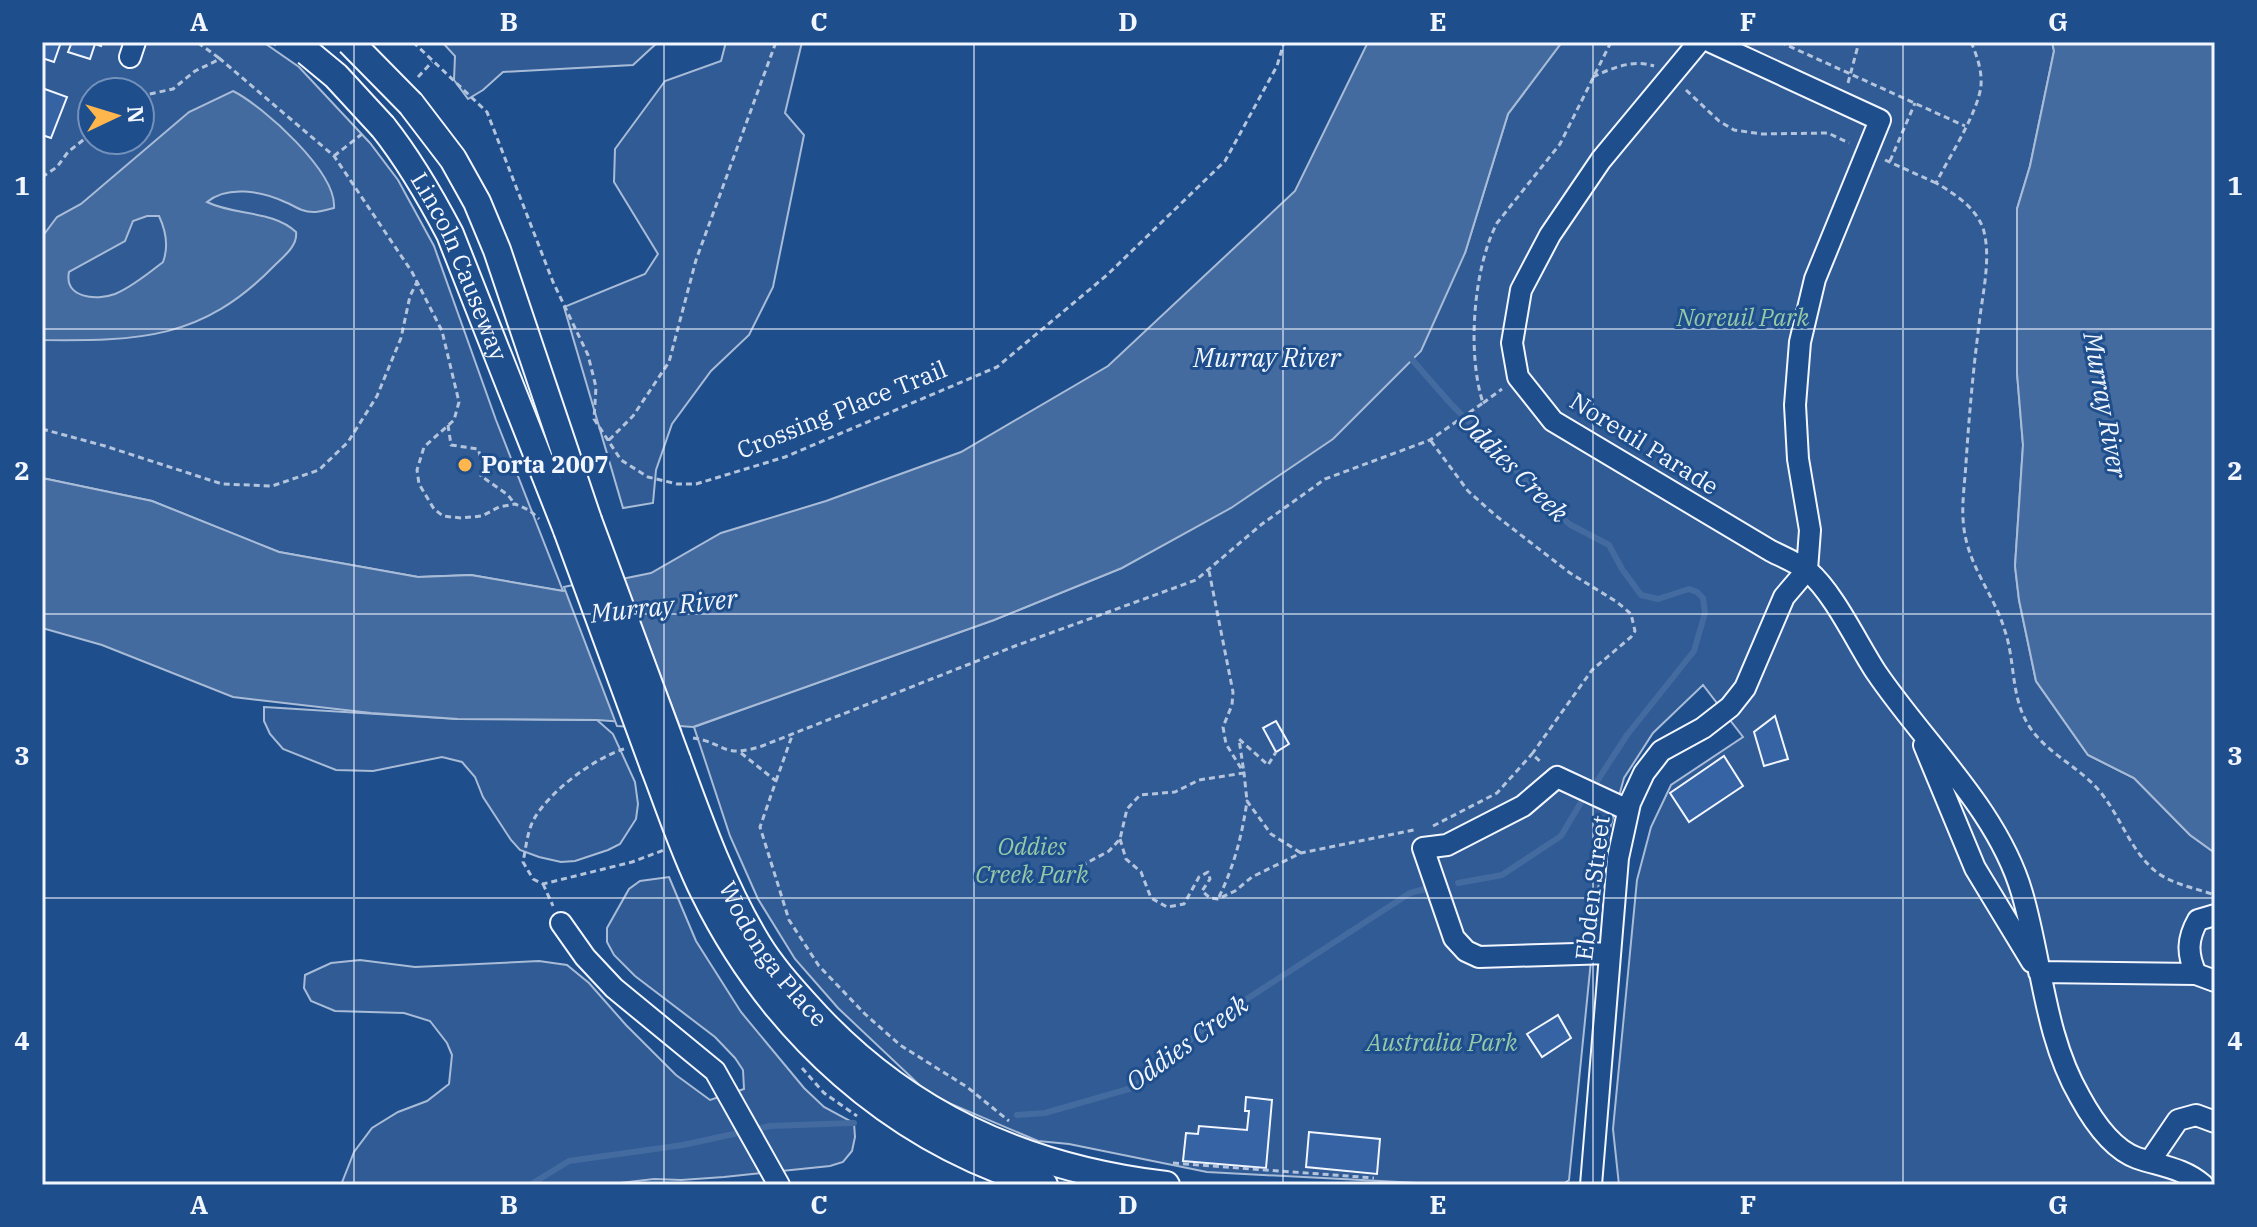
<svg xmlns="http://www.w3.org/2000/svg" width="2257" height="1227" viewBox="0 0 2257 1227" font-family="'IBM Plex Serif',serif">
<rect width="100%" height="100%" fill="#1f4e8c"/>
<path fill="#305b95" stroke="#a8bbd7" stroke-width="2" fill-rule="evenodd" d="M42,42H263L299,67L370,143L398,180L434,246L496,420L563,591L471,575L418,577L279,552L152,501L42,478ZM92,92H140V140H92Z
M442,42H658L633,65L503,72L483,90L468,99L454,80L455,56Z
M726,42H802L785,113L804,135L773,287L749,335L711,371L672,424L656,470L653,503L623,508L564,307L645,274L658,254L614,182L615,149L665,81L721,61Z
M1562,42H2052L2054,51L2030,166L2017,209V373L2023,445L2015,566L2019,600L2036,681L2088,755L2134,778L2190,835L2215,853V1185H1619L1613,1129L1637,880L1651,827L1671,785L1743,737L1703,685L1653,733L1624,778L1601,861L1569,1180L1562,1185H1457L1207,1172L1069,1144L1038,1141L930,1095L838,1008L795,959L758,899L730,836L694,727L994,620L1122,568L1465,253L1508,114Z
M264,707L458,719L597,720L613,734L635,782L638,804L636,819L620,844L608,850L575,861L561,862L539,857L520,850L511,840L483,797L475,777L462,762L442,757L373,771L336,770L283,749L270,734L264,721Z
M669,877L696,941L741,1012L804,1088L824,1107L854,1123L855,1137L852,1151L843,1162L830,1166L724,1177L681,1180L654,1179L603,1185H341L354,1152L372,1128L398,1112L427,1101L449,1084L452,1055L447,1043L430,1021L404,1013L335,1011L311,1001L304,988L305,975L331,963L360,960L415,967L539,961L567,965L589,983L626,1025L676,1075L710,1100L744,1089L743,1070L735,1058L715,1037L635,976L614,955L607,942V928L629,889L640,881Z"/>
<path fill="#446ba0" stroke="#a8bbd7" stroke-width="2" fill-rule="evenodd" d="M1368,42H1562L1508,114L1465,253L1421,351L1333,439L1231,508L1122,568L994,620L693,727L597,720L458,719L371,713L233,697L102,645L42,628V478L152,501L279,552L418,577L471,575L563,591L651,573L721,533L826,501L961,452L1108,366L1295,191Z
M2052,42H2215V853L2190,835L2134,778L2088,755L2036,681L2019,600L2015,566L2023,445L2017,373V209L2030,166L2054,51Z
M233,91C263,106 337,172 334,208C323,211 313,214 302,210C296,208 291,204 285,202C262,191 227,185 207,202C235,216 273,210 296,232C298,246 283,257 274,266C202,340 139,341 42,340V237L57,217L81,204L189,112ZM147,216H159C166,231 169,246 163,262C149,273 132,287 115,294C96,301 64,298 69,272L125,241L133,221Z"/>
<path fill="#1f4e8c" stroke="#a8bbd7" stroke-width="2" d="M622,574L681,730L617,726L564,587Z"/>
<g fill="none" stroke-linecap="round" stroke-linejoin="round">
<path stroke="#446ba0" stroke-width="6" d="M1408,355L1451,404L1569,524L1609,545L1622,569L1641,595L1658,599L1689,589L1697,592L1703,598L1705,613L1694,651L1627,735L1594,786
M1458,883L1502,875L1561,836L1583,799
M1017,1115L1045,1113L1132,1088L1213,1021L1410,893L1425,889
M530,1185L569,1161L683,1145L770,1126L854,1123"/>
</g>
<path fill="#3563a3" stroke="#f2f6ff" stroke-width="2" d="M42,42H61L54,62L42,58Z
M72,42H102L101,46L95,44L90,59L68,52Z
M42,88L67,97L51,138L42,135Z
M1775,716L1788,759L1764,766L1754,732Z
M1276,721L1289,744L1276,752L1263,728Z
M1724,756L1743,786L1689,822L1670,793Z
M1558,1015L1571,1038L1542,1057L1527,1034Z
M1246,1097L1272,1100L1266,1168L1183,1161L1186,1133L1198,1134L1199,1126L1247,1130L1249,1111H1245Z
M1309,1132L1380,1139L1377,1174L1306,1167Z"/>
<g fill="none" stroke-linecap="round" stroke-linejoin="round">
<g stroke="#f2f6ff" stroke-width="24">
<path id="minor" d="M1699,42L1601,160L1550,235L1521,290L1512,343L1518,377L1553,421L1771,551C1783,557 1798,563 1808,571C1834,593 1857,643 1876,672C1924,743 1998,810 2022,893C2042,961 2044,1035 2080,1097C2092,1119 2112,1149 2137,1158C2160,1166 2184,1168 2203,1185
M1711,42L1880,120L1815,279L1800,342L1795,405L1798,459L1810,530L1807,570
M130,57L135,42
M1924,745L1975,868L2032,962
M561,923L585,957L614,988L715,1071L779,1185
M1610,953L1479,957L1466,951L1454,938L1423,848L1447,845L1523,806L1557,777L1628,810
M2039,972L2196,974L2215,981
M2196,974C2187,954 2187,939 2198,920L2215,915
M2150,1161L2178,1120L2196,1115L2215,1122
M1591,1185L1618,858L1630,803L1644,773L1661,751L1703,728L1730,707L1745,688L1784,597L1807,570"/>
</g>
<g stroke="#f2f6ff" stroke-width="30">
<g id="major">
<path d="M411,104L453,159L477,202L497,250L588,520"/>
<path id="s1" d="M383,127C410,161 430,196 450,234L567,530"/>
<path id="s2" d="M677,760C700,823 722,885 757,943C771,966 788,985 806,1005C902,1113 1023,1168 1166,1185"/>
<path d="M654,767C670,808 684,852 704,892C773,1032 893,1141 1044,1185"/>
</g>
</g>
<path stroke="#b3c4dc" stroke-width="3" stroke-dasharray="6 4" stroke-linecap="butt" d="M271,42L276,45
M413,42L487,112L553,282L588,355L596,387L594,419L621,460L648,477L677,484H696L785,457L997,367L1107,275L1225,161L1277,66L1284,42
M1780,42L1965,126
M1971,42C1977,56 1982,70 1981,85C1979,111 1948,159 1936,183C1955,194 1975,207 1983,228C1992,258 1982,295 1979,325C1973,371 1969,417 1966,463C1965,481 1962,500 1963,518C1965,564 1993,591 2005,631C2016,664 2010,699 2031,729C2048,753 2075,765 2095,786C2119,811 2127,846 2154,870C2170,884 2195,888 2215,895
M219,58L334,156L412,272L442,331L459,402L454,420L424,447L417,470L419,484L434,509L443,516L461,518L482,516L499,507L515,504L529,510L539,519
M418,77L432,62
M1593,77C1612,68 1633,59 1654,66
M1848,83L1859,42
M1686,90L1719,121L1734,130L1762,134L1828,133L1849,143
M140,96L173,89L195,71L218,60L219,58L197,42
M334,156L362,134
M1885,160L1936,183
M1890,161L1915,103
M42,177L57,167L68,152L92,133
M1483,403L1502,389
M448,425L451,445L478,449L484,467L481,476L508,495L514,503
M42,429L105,446L222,484L272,486L319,470L348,442L377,396L401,338L410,296L417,282
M609,440L633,416L669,362L696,260L776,42
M1431,441L1468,491L1495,515L1570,573L1617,602L1631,614L1635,631L1631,637L1592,670L1532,754L1542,763
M1209,571L1233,692L1232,705L1223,727L1226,744L1244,773L1247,801
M693,738C726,743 722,759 762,746L1015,646L1196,580L1262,524L1325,479L1430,440L1483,403C1467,354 1473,269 1497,223L1560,144L1611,42
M624,749C594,758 549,792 534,819C527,832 526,848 523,862L533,879L543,884L632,862L664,850
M741,753L776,781L760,827L789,920L819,966L865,1014L900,1045L967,1087L1009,1121
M776,781L793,733
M1433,826L1497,793L1532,754
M1120,839L1126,859L1141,872L1151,898L1167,907L1184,904L1199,877L1208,872L1210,879L1202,891L1210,898L1218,899L1235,891L1252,877L1301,853L1414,830
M1081,866L1109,851L1120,839L1127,809L1140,795L1175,792L1199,780L1244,773L1239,739L1268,765L1276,752
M543,884L553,906
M1219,897C1234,866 1242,836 1247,801L1271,834L1301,853
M802,1068L824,1093L857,1116
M1173,1163L1374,1178"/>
<use href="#minor" stroke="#1f4e8c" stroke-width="20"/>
<use href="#major" stroke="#1f4e8c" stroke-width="26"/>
<g stroke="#f2f6ff" stroke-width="30" stroke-linecap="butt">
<path id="major-bridge" d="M350,42L411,104
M307,52L336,76L383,127
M588,520L677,760
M567,530L654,767"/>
</g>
<use href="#major-bridge" stroke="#1f4e8c" stroke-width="26"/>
</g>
<path fill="none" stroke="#f2f6ff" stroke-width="2" stroke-opacity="0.55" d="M354,42V1185M664,42V1185M974,42V1185M1283,42V1185M1593,42V1185M1903,42V1185M42,329H2215M42,614H2215M42,898H2215"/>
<circle fill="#ffb74d" stroke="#1f4e8c" stroke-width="3" cx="465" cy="465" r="8"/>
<g text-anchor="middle" stroke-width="6" stroke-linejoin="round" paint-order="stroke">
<g font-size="24" fill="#f2f6ff" stroke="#1f4e8c">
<text dy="8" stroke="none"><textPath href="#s1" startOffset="160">Lincoln Causeway</textPath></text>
<text transform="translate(842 410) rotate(-22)" y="8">Crossing Place Trail</text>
<text transform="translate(1644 444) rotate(32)" y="8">Noreuil Parade</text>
<text transform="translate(1593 888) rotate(-83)" y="8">Ebden Street</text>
<text dy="8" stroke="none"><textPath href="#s2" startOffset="218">Wodonga Place</textPath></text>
</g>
<g font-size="24" font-style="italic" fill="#97c8a6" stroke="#1f4e8c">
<text x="1743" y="326">Noreuil Park</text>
<text x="1032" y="855">Oddies<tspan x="1032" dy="28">Creek Park</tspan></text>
<text x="1442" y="1051">Australia Park</text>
</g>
<g font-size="24" font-weight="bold" fill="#f2f6ff" stroke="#1f4e8c" text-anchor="start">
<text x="481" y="473">Porta 2007</text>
</g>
<g font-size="26" font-style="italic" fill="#f2f6ff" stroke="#1f4e8c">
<text x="1267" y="367">Murray River</text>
<text transform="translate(2105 405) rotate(80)" y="9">Murray River</text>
<text transform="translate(1513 467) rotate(45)" y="9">Oddies Creek</text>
<text transform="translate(664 606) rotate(-6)" y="9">Murray River</text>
<text transform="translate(1187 1043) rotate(-36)" y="9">Oddies Creek</text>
</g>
</g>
<rect width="2257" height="1227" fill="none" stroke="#1f4e8c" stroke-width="88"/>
<g transform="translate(116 116) rotate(86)"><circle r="38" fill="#1f4e8c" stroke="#7391ba" stroke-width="2"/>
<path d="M0-6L14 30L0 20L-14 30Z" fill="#ffb74d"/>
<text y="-12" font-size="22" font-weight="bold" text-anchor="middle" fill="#f2f6ff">N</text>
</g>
<rect x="44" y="44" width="2169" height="1139" fill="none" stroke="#f2f6ff" stroke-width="3"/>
<g font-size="26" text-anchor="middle" font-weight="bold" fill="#f2f6ff">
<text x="199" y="31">A</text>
<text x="509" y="31">B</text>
<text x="819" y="31">C</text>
<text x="1128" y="31">D</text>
<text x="1438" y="31">E</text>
<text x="1748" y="31">F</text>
<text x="2058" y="31">G</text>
<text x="22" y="195">1</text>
<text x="2235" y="195">1</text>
<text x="22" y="480">2</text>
<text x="2235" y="480">2</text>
<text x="22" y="765">3</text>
<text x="2235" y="765">3</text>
<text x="22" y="1050">4</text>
<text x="2235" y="1050">4</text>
<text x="199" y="1214">A</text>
<text x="509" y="1214">B</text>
<text x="819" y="1214">C</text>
<text x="1128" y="1214">D</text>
<text x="1438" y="1214">E</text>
<text x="1748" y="1214">F</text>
<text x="2058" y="1214">G</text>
</g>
</svg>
